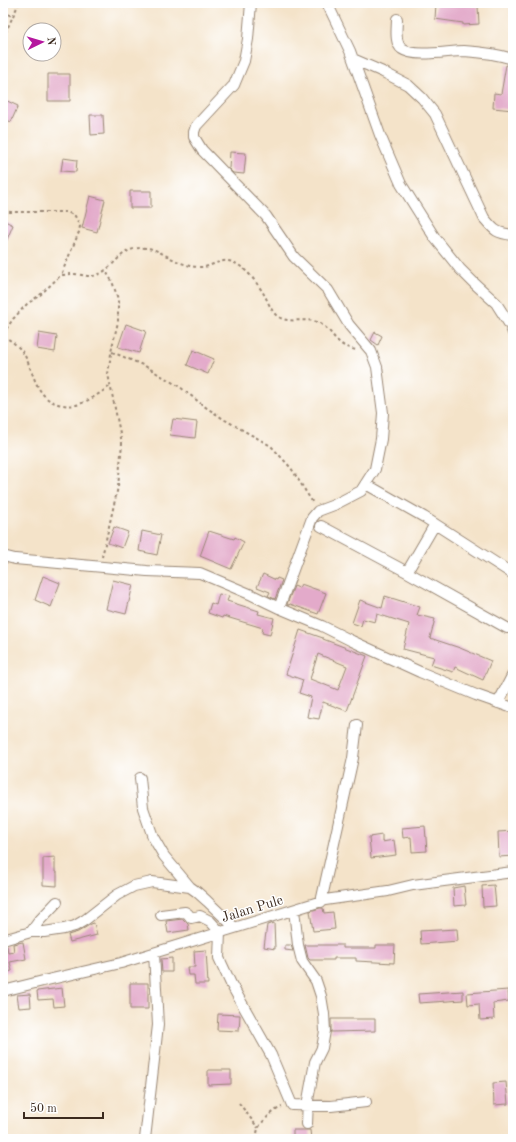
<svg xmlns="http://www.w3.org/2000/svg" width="516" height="1142" viewBox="0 0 516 1142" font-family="'Old Standard TT',serif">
<rect width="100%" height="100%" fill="#fff"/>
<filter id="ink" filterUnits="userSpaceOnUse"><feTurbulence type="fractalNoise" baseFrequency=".025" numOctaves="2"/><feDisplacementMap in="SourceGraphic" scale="8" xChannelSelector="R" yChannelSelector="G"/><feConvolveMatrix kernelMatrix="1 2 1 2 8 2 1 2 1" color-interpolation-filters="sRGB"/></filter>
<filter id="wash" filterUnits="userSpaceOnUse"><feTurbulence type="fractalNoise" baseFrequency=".012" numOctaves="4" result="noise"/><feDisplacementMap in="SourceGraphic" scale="16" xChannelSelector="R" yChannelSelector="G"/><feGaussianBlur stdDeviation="0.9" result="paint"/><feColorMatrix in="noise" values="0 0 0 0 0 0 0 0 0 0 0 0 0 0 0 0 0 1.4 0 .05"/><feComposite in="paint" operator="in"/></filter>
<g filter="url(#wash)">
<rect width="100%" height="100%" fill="#f4e3c9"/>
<g id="blocks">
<path fill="#e3aaca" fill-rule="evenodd" d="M436,3H472V6H478L479,24L463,25V23L435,19Z
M506,65L513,67V110L493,108L494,93L501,94Z
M48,74H70V101H48Z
M3,99L18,106L11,122L3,118Z
M90,115H103L104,134L91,135Z
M230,152L246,153L244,174L233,173L229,169Z
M63,158L77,160L76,172L61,171Z
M130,191H151V208H130Z
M90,196L105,200L97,232L82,228Z
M3,220L13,225L3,249Z
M126,324L146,331L139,353L118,347Z
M375,332L382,336L378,345L371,340Z
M39,333L57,336L55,352L37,349Z
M193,350L214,359L208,374L187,365Z
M173,419L197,422L195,438L170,435Z
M114,527L128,532L122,548L108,543Z
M142,531L161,535L157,555L139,551Z
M209,531L234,539L235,537L244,542L231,569L200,556Z
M263,574L276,580L277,578L282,580L275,599L268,596L270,592L257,587Z
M43,576L60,583L51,607L35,600Z
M113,580L133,585L126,614L106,609Z
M301,584L326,593L318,614L290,604L289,605L287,604L294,586L299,588Z
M219,594L229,596L227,601L259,611L258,614L274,618L270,635L262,633L263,628L223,616L222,618L208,613L211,603L216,605Z
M385,596L420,607L417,615L435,619L430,638L460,648L491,661L483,680L455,667L453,672L431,665L434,657L403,649L409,624L377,614L375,622L363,619L361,626L352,623L360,600L382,608Z
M300,630L323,638V639L367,656L347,711L323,702L319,719L307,717L311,697L299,693L303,680L286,674ZM318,654L347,666L338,690L310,679Z
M425,826L427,851L412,852L411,837L403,838L402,828Z
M513,831V856L499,857L498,832Z
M382,835V842L394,840L396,855L371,858L369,837Z
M55,857V872H57V886L43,885V858Z
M494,885L496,906L483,907L482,886Z
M464,886L466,905L454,906L453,888Z
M320,908H323L324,913L333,912L335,929L313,931L310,911Z
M183,919L188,924L189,930L168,933L166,921Z
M94,923L97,935L70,942L68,935L78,932L91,924Z
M274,923L275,949L264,947L267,925Z
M457,929L458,941L421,944L420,931Z
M23,942L26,959L10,962L12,971L3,973V947L7,946L8,953L14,952L13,944Z
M285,945H291L293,951L285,950Z
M305,945H343V948H376V945H395L394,963L356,961V958H334V960H310L308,958Z
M206,950L208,984H195L194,975H188L187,967H195L194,951Z
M172,958V972H162L161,959Z
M130,983H148V1009H130Z
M62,988L64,1006L54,1007L53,999L38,1000L37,991Z
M508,990L509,1001L493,1003L494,1019L480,1020L479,1004L468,1005L467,993Z
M463,991V1000L419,1003L418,994Z
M30,994L31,1007L19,1008L17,995Z
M218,1014L240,1015L239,1031L217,1030Z
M331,1019H375V1031L331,1032Z
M208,1070H231V1084L208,1085Z
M506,1082L508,1104L494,1105L493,1083Z
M310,1130L311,1139H293V1130Z"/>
</g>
</g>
<g filter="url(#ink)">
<use href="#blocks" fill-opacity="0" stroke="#988674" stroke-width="1"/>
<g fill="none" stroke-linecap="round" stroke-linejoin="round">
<g stroke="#988674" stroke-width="12">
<path id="minor" d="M251,3L248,39L244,61L234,85L196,126L194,132V137L202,150L266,216L294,257L328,290L349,325L371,351L377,367L383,413L381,439L375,469L361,491L334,505L318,511L312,518L279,608
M327,3L350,51L380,135L401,184L435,238L460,269L474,283L496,303L510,325L513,333
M397,19C397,28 394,43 402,49C415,58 448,51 464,51C480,52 497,54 513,59
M353,59L383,72L408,85L422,98L435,114L484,218C495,231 496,233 513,235
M371,487L424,517L513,574
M321,526L407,572L507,628
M3,556L15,559L147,571L200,573L252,595L279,608L322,626L352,641L420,672L476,695L513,708
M407,572L435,524
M498,703L513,674
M140,778L143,808L153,837L164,856L190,887
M321,902L353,758L357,725
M294,910L298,945L302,961L316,981L321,996L324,1014L325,1031L322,1048L315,1062L308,1100L307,1124
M161,915L185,912L188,914L191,918L200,916L210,921L220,932L219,958L231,984L271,1055L292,1105L331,1106L366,1102
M31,932L39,921L57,902
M3,940L31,932H44L64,929L75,926L85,920L117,895L134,886L152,882L190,887L197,892L207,901L229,922L234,928
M3,991L43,981L121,963L325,900L388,891L413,885L513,872
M145,1139L158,1025L154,953"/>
</g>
<path stroke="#988674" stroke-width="2" stroke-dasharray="3 3" stroke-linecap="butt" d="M3,11L13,17
M3,38L19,3
M3,211L10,212H67L75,216L80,226L79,232L61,275C65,275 69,274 73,274C81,274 89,278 97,275C117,267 119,246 146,248C152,248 158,251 163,254C175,260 186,267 200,267C212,268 221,256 235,263C248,270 258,284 265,296C268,302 271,310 276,315C287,325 304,317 317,322C334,329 334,348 358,350
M3,334L13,319L27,304L40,295L61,275
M3,336C12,341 20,347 25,356C35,375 36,401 63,405C70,406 77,406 84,402C93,398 102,392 110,386
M112,352L145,366L180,387L204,406L225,420L271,446L291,468L313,503
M102,557L118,487L122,443L108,374L112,347L118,322V299L112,281L105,270
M239,1103L258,1128
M256,1139C257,1136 257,1132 258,1129C260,1123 275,1109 282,1107"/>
<use href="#minor" stroke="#fff" stroke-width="10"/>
</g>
</g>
<g text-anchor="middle" stroke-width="3" stroke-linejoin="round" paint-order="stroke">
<g font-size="14" fill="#3b2a1e" stroke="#fff">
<text transform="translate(252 908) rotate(-17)" y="5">Jalan Pule</text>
</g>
</g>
<rect width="516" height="1142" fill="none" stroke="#fff" stroke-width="16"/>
<g transform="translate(42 42) rotate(85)"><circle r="19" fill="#ffffff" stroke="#b1aaa5"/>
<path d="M0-3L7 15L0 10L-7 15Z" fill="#b5179e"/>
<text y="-6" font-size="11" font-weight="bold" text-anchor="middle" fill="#3b2a1e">N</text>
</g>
<path d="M24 1112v6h79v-6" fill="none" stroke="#3b2a1e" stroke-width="2"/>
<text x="30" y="1112" font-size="12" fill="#3b2a1e" stroke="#ffffff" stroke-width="3" paint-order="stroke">50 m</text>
</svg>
